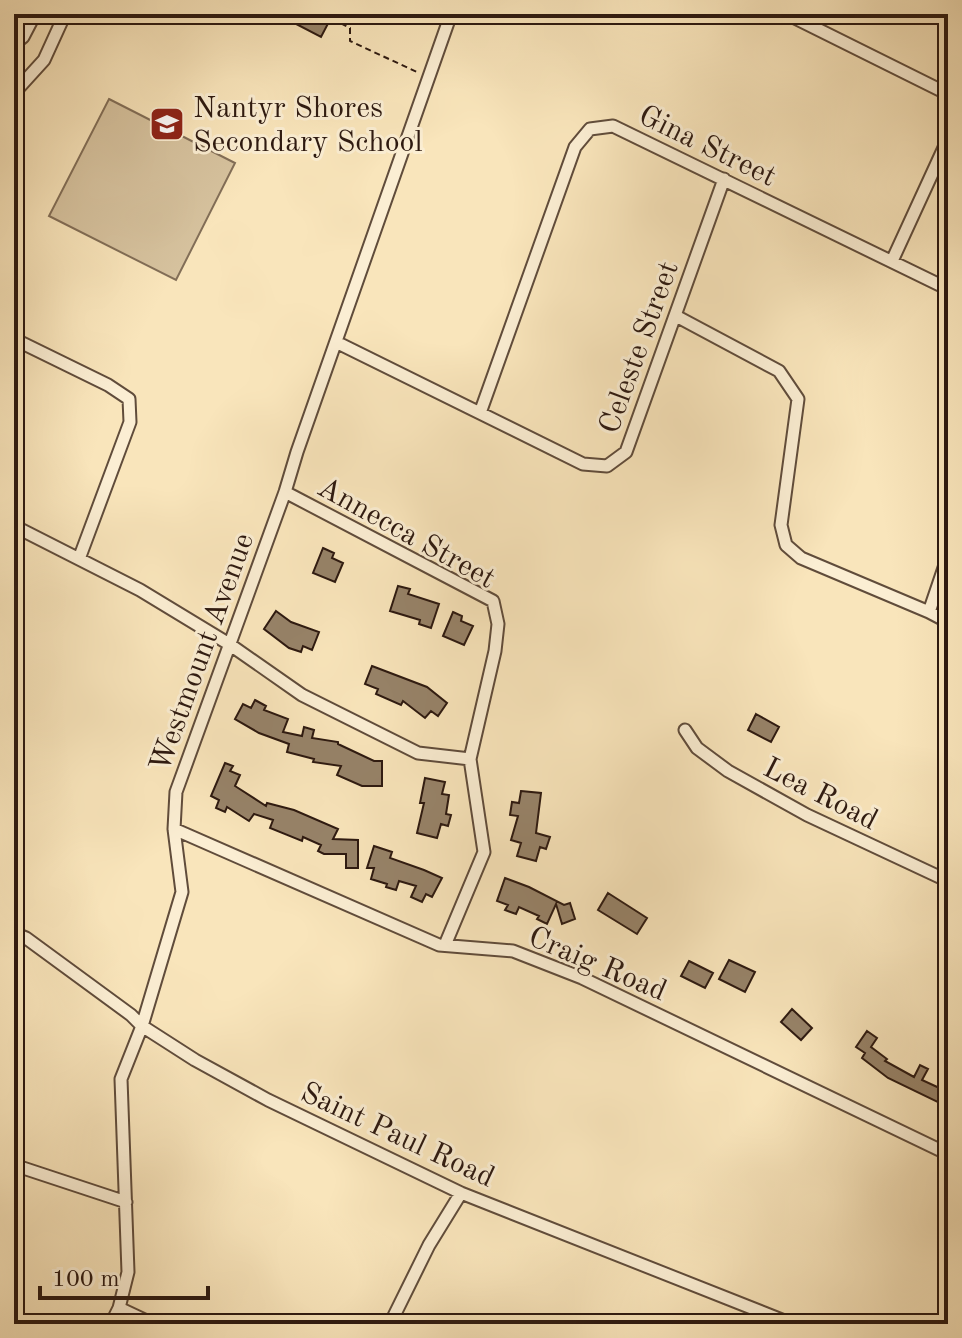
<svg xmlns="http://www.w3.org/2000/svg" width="962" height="1338" viewBox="0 0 962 1338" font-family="'Old Standard TT',serif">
<rect width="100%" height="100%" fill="#f9e5bb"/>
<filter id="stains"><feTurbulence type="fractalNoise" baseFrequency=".0025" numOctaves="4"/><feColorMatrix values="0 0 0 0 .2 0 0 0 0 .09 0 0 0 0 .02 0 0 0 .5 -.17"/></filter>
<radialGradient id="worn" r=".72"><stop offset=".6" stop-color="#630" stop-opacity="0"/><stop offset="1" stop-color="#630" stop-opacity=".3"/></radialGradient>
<path fill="#d6c29e" stroke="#826e57" stroke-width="2" d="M109,99L235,163L176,280L49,216Z"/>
<path fill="#978369" stroke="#2d1910" stroke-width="2" d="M277,14H333L321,37Z
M323,548L334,553L332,558L343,563L335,582L313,573Z
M398,586L410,589L408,594L439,604L431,628L419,624L420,620L390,611Z
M276,611L291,622L319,632L312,650L303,646L301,652L289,648L264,629Z
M453,612L462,616L461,621L473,626L464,645L443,636Z
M372,666L427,687L447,703L438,716L431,711L425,718L403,701L401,705L376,694L378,689L365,684Z
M255,700L266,706L264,710L288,719L283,732L302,736L304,727L314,730L312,738L338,742V744L374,761H382V786H362L337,775L341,766L313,762L314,759L287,752L289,744L259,733L235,719L243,704L251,708Z
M756,714L779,727L771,742L748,730Z
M225,763L233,766L230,771L240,775L235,786L266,806L267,803L294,810L338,829L333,839L358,840V868H346V854H324L318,851L321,845L303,837L302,841L270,828L273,820L254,814L249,821L227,807L225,812L216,808L219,800L211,796Z
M425,778L445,782L442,794L449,795L446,814L451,815L448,826L441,824L437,838L417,833L424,803H420Z
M521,791L541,793L536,833L550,837L546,849L540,847L536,861L517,856L521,843L511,840L518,816L510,815L512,802L519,803Z
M374,846L392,852L390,858L424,870L442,878L432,897L426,894L422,902L411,897L416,886L399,881L396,890L386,887L387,884L371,879L374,868H367Z
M505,878L529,887L564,905L570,903L575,919L562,924L556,904L547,924L537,919L539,916L519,907L516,914L505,910L508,905L497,901Z
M608,893L647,918L637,934L598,910Z
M729,960L755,972L745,992L719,979Z
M689,961L713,973L705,988L681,976Z
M792,1009L812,1028L801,1040L781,1022Z
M867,1031L877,1038L871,1047L887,1059L885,1061L914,1077L920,1065L928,1069L922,1080L948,1092V1107L888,1078L862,1058L865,1053L856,1047Z"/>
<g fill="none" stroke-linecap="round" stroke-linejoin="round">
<g stroke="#604c3b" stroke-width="15">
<path id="minor" d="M787,14L948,94
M14,44L23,37L35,14
M14,93L44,60L65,14
M892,261L948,139
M676,316L779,371L798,399L781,525L786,545L801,558L929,612L948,622
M14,339L108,385L129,399L130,422L79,559
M336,342L583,464L607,466L626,452L724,179
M480,413L575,147L590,129L613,126L948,289
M285,492L493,601L498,624L495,651L470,759L484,852L445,945
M14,526L140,590L229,644L302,695L418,753L470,759
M929,612L948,556
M14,713L17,741L14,750
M685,730L697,748L728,771L807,815L948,881
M174,829L439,945L513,951L582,978L948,1154
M14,933L26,938L131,1015L142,1026L195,1060L268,1100L461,1193L792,1324
M14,1165L126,1202
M119,1308L153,1324
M111,1324L119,1308L128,1272L121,1079L142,1026L182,892L174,829L176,792L285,492L297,452L451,14
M390,1324L429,1245L461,1193
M756,1324L762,1313"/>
</g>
<path stroke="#2d1910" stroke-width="2" stroke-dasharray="6 4" stroke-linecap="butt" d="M332,19L350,28V41L417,72"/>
<use href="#minor" stroke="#fbeed3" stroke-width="11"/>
</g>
<defs>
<g id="school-square" transform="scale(1.8)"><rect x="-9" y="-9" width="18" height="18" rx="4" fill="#8f2418" stroke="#fbeed3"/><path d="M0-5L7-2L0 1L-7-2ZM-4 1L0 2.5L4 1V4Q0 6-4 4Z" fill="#fff"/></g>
</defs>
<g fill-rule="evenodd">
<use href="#school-square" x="167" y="124"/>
</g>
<g text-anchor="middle" stroke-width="6" stroke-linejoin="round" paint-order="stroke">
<g font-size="30" fill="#2d1910" stroke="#fbeed3" text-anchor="start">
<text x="193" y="117">Nantyr Shores<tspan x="193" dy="34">Secondary School</tspan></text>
</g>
<g font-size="30" fill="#2d1910" stroke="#fbeed3">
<text transform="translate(708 145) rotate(26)" y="10">Gina Street</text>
<text transform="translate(638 347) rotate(-70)" y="10">Celeste Street</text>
<text transform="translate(407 532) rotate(29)" y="10">Annecca Street</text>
<text transform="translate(201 652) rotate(-70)" y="10">Westmount Avenue</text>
<text transform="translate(821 793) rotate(27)" y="10">Lea Road</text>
<text transform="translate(598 963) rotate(23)" y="10">Craig Road</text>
<text transform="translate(398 1134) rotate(25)" y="10">Saint Paul Road</text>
</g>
</g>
<rect width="962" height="1338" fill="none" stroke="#f9e5bb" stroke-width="48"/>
<rect x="16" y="16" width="930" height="1306" fill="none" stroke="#2d1910" stroke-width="4"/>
<rect x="24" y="24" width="914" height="1290" fill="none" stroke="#2d1910" stroke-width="2"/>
<path d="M40 1286v12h168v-12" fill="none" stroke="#2d1910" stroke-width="4"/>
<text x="52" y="1286" font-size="24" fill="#2d1910" stroke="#fbeed3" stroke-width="6" paint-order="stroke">100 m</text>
<rect width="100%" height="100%" filter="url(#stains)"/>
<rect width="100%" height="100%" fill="url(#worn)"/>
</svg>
